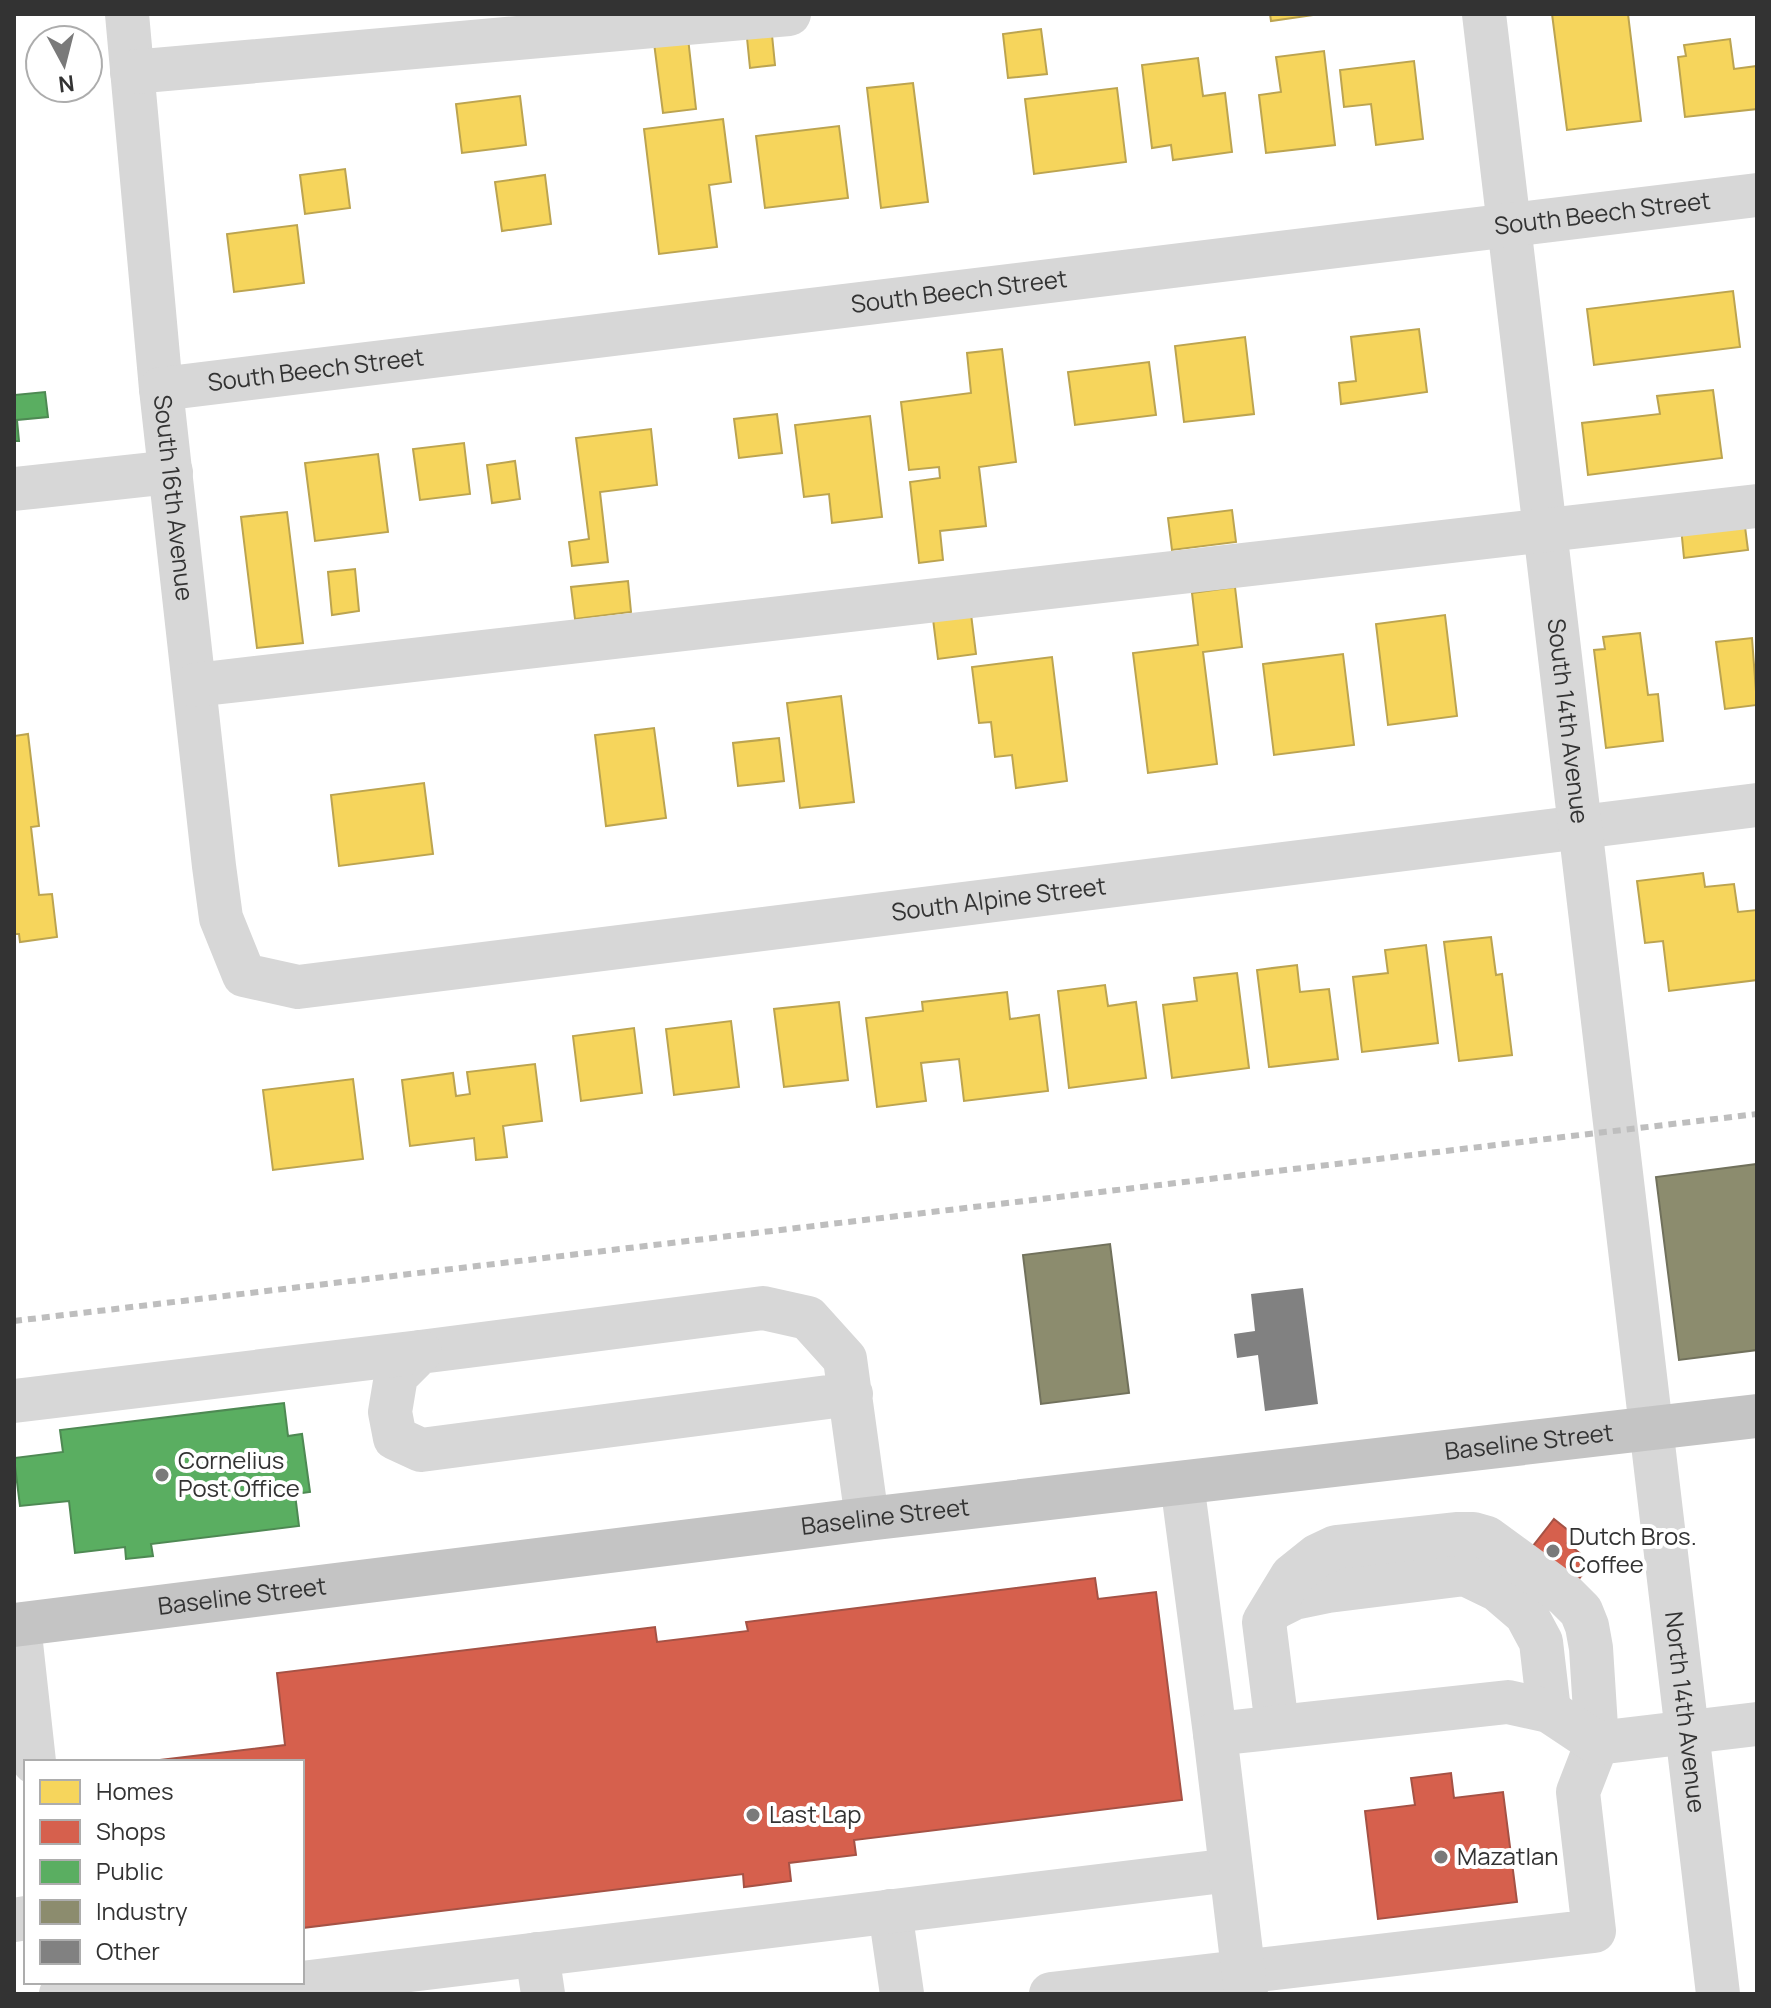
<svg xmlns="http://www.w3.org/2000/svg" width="1771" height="2008" viewBox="0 0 1771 2008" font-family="Manrope,sans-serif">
<rect width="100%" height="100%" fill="#fff"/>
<path fill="#f6d55c" stroke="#bca450" stroke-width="2" d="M1270,14H1314V15L1271,21Z
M1552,14H1628L1641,121L1567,130Z
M1041,29L1047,74L1008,78L1003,34Z
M772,35L775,65L750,68L747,38Z
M688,38L696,109L663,113L654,43Z
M1730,39L1734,69L1757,66V109L1685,117L1678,57L1686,56L1684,45Z
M1324,51L1335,145L1266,153L1259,95L1281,92L1276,57Z
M1198,58L1203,96L1225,93L1232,152L1173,160L1171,145L1152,148L1142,65Z
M1414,61L1423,139L1376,145L1371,104L1344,107L1340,70Z
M913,83L928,202L881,208L867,88Z
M1117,88L1126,162L1034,174L1025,99Z
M520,96L526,145L462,153L456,104Z
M723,119L731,182L709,185L717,247L659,254L644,129Z
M839,126L848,198L765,208L756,136Z
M345,169L350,208L305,214L300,175Z
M545,175L551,224L502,231L495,182Z
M297,225L304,283L234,292L227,234Z
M1733,291L1740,347L1594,365L1587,309Z
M1419,329L1427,392L1341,404L1339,383L1356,381L1351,337Z
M1245,337L1254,414L1184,422L1175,346Z
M1002,349L1016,462L979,467L986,526L940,531L943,560L919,563L910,482L940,478L939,467L909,470L901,402L971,393L967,353Z
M1149,362L1156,415L1075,425L1068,372Z
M1713,390L1722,458L1588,475L1582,423L1660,414L1657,396Z
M777,414L782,453L739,458L734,419Z
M870,416L882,517L832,523L829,494L804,497L795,425Z
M651,429L657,485L600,492L608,562L572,566L569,542L589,539L576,438Z
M464,443L470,494L420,500L413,449Z
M378,454L388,532L315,541L305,463Z
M515,461L520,499L492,503L487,465Z
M1232,510L1236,542L1172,550L1168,518Z
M287,512L303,643L257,648L241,517Z
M1744,519L1748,550L1684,558L1681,527Z
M355,569L359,611L332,615L328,572Z
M628,581L631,612L575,619L571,587Z
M1235,587L1242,647L1203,652L1217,764L1148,773L1133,653L1198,645L1192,593Z
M970,606L976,654L938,659L932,611Z
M1445,615L1457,716L1388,725L1376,624Z
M1640,633L1648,695L1658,694L1663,741L1606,748L1594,650L1605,649L1603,637Z
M1752,638L1757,705L1725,709L1716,642Z
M1343,654L1354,745L1274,755L1263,664Z
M1052,657L1067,781L1016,788L1012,755L995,757L991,722L979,723L972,667Z
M841,696L854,802L800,808L787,703Z
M654,728L666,818L606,826L595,735Z
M28,734L39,826L31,827L39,895L52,894L57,937L20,942L19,934H14V736Z
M779,738L784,781L738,786L733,743Z
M424,783L433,854L339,866L331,795Z
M1703,873L1705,887L1734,884L1738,912L1757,910V980L1669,991L1663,941L1645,943L1637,881Z
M1491,937L1496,975L1502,974L1512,1055L1459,1061L1444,942Z
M1426,945L1438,1043L1362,1052L1353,977L1388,973L1385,950Z
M1297,965L1300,992L1329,989L1338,1059L1269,1067L1257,970Z
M1237,973L1249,1068L1172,1078L1163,1005L1197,1001L1194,978Z
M1105,985L1108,1006L1136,1002L1146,1078L1069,1088L1058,991Z
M1007,992L1010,1019L1039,1015L1048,1091L964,1101L959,1059L921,1063L926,1101L877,1107L866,1018L923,1011L922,1002Z
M839,1002L848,1080L784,1087L774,1009Z
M731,1021L739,1087L674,1095L666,1029Z
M634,1028L642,1093L581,1101L573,1036Z
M535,1064L542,1121L503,1126L507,1157L476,1160L474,1138L410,1146L402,1080L453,1073L456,1096L470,1094L467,1072Z
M353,1079L363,1159L273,1170L263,1090Z"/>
<path fill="#d6604d" stroke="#a55245" stroke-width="2" d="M1554,1519L1574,1535L1567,1543L1592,1563L1573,1586L1522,1560Z
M1095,1578L1098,1599L1156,1592L1182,1800L854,1840L856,1855L789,1863L791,1881L744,1887L743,1874L302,1928V1762H143L285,1745L277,1673L655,1627L657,1642L748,1631L746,1622Z
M1451,1773L1454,1798L1503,1792L1517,1902L1378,1919L1365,1811L1415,1805L1411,1778Z"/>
<path fill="#5aae61" stroke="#4e8953" stroke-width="2" d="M14,391L15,395L45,392L48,417L17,420L19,441H14Z
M284,1403L288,1436L302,1434L310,1492L295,1494L299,1526L151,1544L153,1556L126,1559L125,1547L75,1553L69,1501L20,1506L14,1458L63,1452L60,1430Z"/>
<path fill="#8c8c6e" stroke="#71715c" stroke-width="2" d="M1757,1164V1350L1679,1360L1656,1177Z
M1110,1244L1129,1393L1041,1404L1023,1255Z"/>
<path fill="#818181" d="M1303,1288L1318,1404L1265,1411L1258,1355L1237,1358L1234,1334L1255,1331L1251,1294Z"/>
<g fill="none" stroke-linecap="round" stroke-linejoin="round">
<g stroke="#d7d7d7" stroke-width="44">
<path id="s1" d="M127,14L161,389L214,866L221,918L244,975L298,987L1757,805"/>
<path id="s2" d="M1484,14L1718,1994"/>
<path d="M132,72L789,14"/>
<path id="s3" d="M161,389L1757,195"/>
<path d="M14,489L171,472"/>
<path d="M195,685L1757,506"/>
<path d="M851,1394L421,1450L395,1438L390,1412L396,1376L420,1352L763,1308L808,1318L845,1359L867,1519"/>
<path d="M14,1401L420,1352"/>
<path d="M1182,1483L1215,1734"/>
<path d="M1274,1608L1294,1598L1328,1591L1465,1574L1498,1590L1526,1614L1541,1642L1549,1711"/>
<path d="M19,1625L34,1762"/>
<path d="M890,1911L902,1994"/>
<path d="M14,1920L26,1918"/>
<path d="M537,1954L543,1994"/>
<path d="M61,1994L154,1984L180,1994"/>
<path d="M212,1994L1231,1870"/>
<path d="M1051,1994L1594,1931L1578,1792L1597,1743L1591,1648L1587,1626L1581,1611L1565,1595L1487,1538L1473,1534H1456L1336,1547L1317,1556L1292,1576L1264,1622L1277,1726"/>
<path d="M1246,1994L1215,1734L1508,1702L1549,1711L1597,1743L1757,1724"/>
</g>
<path stroke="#c4c4c4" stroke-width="44" id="s4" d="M14,1625L867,1519L1757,1416"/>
<path stroke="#bebebe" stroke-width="6" stroke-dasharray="8 6" stroke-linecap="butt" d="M14,1321L1757,1114"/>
</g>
<g fill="#7a7a7a" stroke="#fff" stroke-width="3">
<circle cx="162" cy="1475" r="8"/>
<circle cx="1553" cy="1551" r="8"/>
<circle cx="753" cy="1815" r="8"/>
<circle cx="1441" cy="1857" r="8"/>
</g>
<g text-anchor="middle" stroke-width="8" stroke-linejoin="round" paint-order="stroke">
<g font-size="24" fill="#333" stroke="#fff">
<text dy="8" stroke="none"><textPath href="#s3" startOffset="1452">South Beech Street</textPath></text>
<text dy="8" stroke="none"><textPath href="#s3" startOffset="804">South Beech Street</textPath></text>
<text dy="8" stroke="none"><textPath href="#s3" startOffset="156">South Beech Street</textPath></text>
<text dy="8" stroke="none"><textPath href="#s1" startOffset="486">South 16th Avenue</textPath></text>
<text dy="8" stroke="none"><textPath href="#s2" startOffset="712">South 14th Avenue</textPath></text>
<text dy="8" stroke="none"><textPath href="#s1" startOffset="1732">South Alpine Street</textPath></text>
<text dy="8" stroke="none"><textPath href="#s4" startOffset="1526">Baseline Street</textPath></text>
<text dy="8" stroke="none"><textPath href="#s4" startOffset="878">Baseline Street</textPath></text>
<text dy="8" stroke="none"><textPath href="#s4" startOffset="230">Baseline Street</textPath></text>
<text dy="8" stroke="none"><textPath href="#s2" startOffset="1710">North 14th Avenue</textPath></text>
</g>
<g font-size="24" fill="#333" stroke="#fff" text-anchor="start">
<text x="178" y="1469">Cornelius<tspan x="178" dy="28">Post Office</tspan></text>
<text x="1569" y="1545">Dutch Bros.<tspan x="1569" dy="28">Coffee</tspan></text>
<text x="769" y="1823">Last Lap</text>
<text x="1457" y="1865">Mazatlan</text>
</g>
</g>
<rect width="1771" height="2008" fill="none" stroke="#333333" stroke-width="32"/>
<rect x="24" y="1760" width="280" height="224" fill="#ffffff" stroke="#adadad" stroke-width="2"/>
<rect x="40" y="1780" width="40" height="24" fill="#f6d55c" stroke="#adadad" stroke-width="2"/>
<text x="96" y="1800" font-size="24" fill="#333333">Homes</text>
<rect x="40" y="1820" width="40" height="24" fill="#d6604d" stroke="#adadad" stroke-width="2"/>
<text x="96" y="1840" font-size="24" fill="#333333">Shops</text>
<rect x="40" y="1860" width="40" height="24" fill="#5aae61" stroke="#adadad" stroke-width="2"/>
<text x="96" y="1880" font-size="24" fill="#333333">Public</text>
<rect x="40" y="1900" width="40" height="24" fill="#8c8c6e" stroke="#adadad" stroke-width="2"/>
<text x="96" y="1920" font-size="24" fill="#333333">Industry</text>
<rect x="40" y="1940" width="40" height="24" fill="#818181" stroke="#adadad" stroke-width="2"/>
<text x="96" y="1960" font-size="24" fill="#333333">Other</text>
<g transform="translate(64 64) rotate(173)"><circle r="38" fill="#ffffff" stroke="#adadad" stroke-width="2"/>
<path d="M0-6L14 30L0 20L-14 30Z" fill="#7a7a7a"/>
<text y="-12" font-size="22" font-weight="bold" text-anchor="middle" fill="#333333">N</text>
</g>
</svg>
